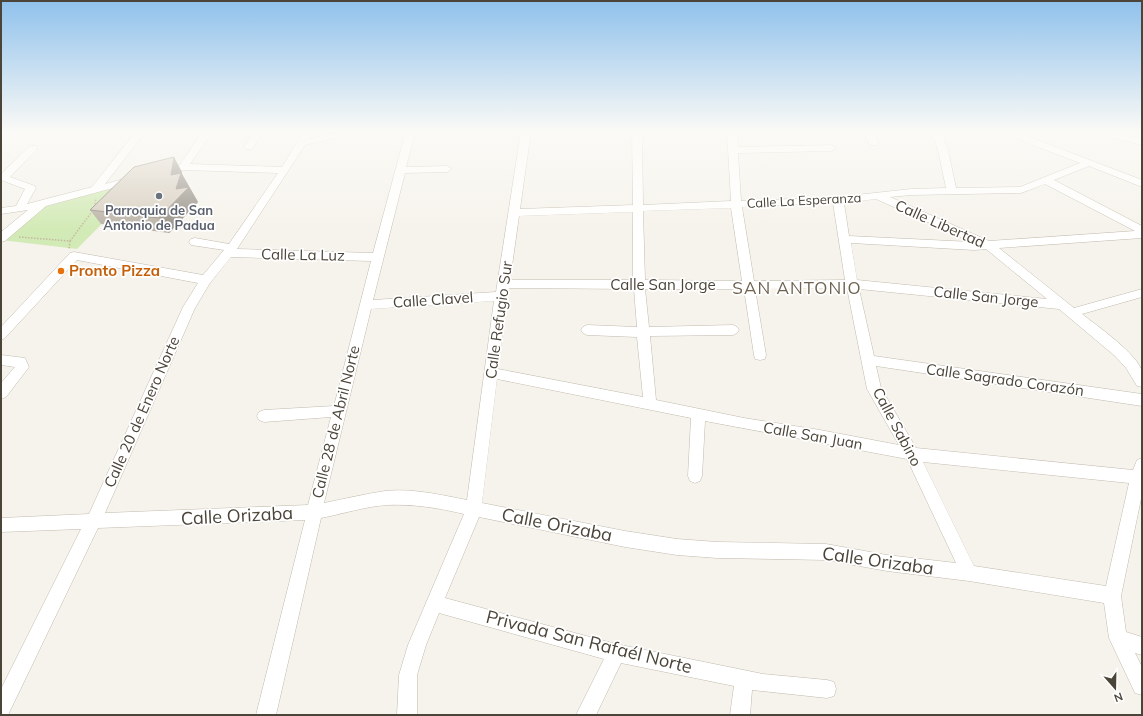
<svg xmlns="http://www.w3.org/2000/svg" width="1143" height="716" viewBox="0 0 1143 716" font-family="Mulish,sans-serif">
<rect width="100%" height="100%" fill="#f6f3ec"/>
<path fill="#d2eab5" d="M147,178L77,249L1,240L44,207Z"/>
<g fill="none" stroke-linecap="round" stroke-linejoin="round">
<g stroke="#c2bbae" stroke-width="1">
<path id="minor" d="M136,131H146L105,184L135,176L140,179L139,181L46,206L5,241L1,242V232L28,210L1,214V208L16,206L25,189L1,180V174L30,146H36L38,148L10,177L35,186L36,188L27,204L92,187Z
M203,131H213L190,164L282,167L304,131H314L309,139L341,131H358L356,133L305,145L237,249L373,253L406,131H416L406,167L447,166L452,169L447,172L405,173L373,300L496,292L521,131H531L520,209L633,205L632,131H642L643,205L731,201L727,131H737L738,147L831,145L836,148L831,151L738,153L741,201L838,197L911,189L946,188L938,150L931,131H941L948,150L956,188L1020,187L1080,163L1002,133L1000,131H1014L1142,180V187L1089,166L1054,180L1142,226V238L999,248L1074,308L1142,289V297L1082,314C1096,325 1139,355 1142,372C1143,377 1142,382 1142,387L1137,386L1126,368L1115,356L1059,309L859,289L874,356L1142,394V406L876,366L881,388L916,448L1133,470L1137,460L1142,458V494L1121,596L1126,632L1142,637V655L1135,653L1142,667V695L1135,693L1109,638L1104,603L969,581L887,571L826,560L717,558L677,555L625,547L479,517L445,598L616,644L763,674L827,680L834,682L836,689L834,696L827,698L752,690L750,715H730L734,686L621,663L596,715H576L604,659L439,613L426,645L417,675V715H397L399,675L408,645L464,514C439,508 414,504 388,505C367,506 342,514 321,518L276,715H256L305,520L98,528L8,715H1V689L81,529L1,532V518L89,514L183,307L198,283L77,260L5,338L1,340V327L70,253L74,252L203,275L224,250L191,245L189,242L191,239L195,238L229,244L278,173L183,170L164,175L161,174L159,172L161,170L180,165ZM1045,184L1135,231L989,241L890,197L911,195L1021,193ZM876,199L972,242L849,236L844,203ZM833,203L845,280L754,281L742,207ZM731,208L742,281L645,280L643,211ZM633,212V280H510L519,216ZM851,243L974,250L986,249L1047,299L857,280ZM231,257L371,261L334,406L264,410L259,412L257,416L259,420L264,422L331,417L308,505L105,513L195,308L210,283ZM509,288L634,289L637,327L587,325L583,327L581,330L583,333L587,335L637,337L643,397L498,369ZM847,288L867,389L899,445L820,430L744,418L656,400L650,336L733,335L737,333L739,330L737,327L733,325L649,327L645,289H744L754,355L755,359L760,360L765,359L766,355L755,289ZM494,301L467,500C441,495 412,488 385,491C365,494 344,499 324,503L371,309ZM497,379L691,418L688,476L690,481L695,483L700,481L702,476L705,421L907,459L956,563L887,555L826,544L717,542L677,539L625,531L482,503ZM923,462L1129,483L1106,586L974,566Z
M254,131H264L252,149H246L244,147Z
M454,131H464L465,134L463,136H457Z
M863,131H873L878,143L876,145H870Z
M1092,131H1108L1142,139V145L1094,133Z
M1,355L25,358L29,367L6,397L1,399V383L15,367L1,365Z"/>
</g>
<path stroke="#c4b79f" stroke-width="1.5" stroke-dasharray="1.5 1.5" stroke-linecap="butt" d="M19,237L70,241L69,249
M70,241L94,209L96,198"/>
<use href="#minor" fill="#fff" fill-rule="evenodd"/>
</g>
<path fill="#bab2a6" d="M182,172V174L198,202L169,233L101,224L90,210Z"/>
<path fill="#979187" d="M174,157L182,172V174L198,202L169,233L159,218L176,189L171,175Z"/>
<path fill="#d8cfc1" stroke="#979187" d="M174,157L171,175L181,173L176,189L189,187L159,218L90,210L134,167Z"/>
<linearGradient id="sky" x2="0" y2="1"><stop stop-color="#8fc1ec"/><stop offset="0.57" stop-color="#fbfaf6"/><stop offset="1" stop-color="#fbfaf6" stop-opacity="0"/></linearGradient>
<rect width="1143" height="231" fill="url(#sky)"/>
<circle fill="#6b7280" stroke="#fff" stroke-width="1.5" cx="159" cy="196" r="4"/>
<circle fill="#e8710a" stroke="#fff" stroke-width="1.5" cx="61" cy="271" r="4"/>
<g text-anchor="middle" stroke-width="3.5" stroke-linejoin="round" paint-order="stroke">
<g font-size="13" fill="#4b4439" stroke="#fff">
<text transform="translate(804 200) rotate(-3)" y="5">Calle La Esperanza</text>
</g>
<g font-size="13" font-weight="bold" fill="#5b616d" stroke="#fff">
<text x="159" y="215">Parroquia de San<tspan x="159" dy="15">Antonio de Padua</tspan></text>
</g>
<g font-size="15" fill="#4b4439" stroke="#fff">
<text transform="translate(940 224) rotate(24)" y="5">Calle Libertad</text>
<text transform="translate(303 255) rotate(1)" y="5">Calle La Luz</text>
<text x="663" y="290">Calle San Jorge</text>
<text transform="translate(986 297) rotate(6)" y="5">Calle San Jorge</text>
<text transform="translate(433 300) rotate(-4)" y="5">Calle Clavel</text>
<text transform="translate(499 320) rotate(-82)" y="5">Calle Refugio Sur</text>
<text transform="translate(1005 380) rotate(8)" y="5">Calle Sagrado Corazón</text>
<text transform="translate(142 412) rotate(-66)" y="5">Calle 20 de Enero Norte</text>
<text transform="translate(336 422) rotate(-76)" y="5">Calle 28 de Abril Norte</text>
<text transform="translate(897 427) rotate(62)" y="5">Calle Sabino</text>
<text transform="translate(813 436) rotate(10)" y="5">Calle San Juan</text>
</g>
<g font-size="15" font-weight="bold" fill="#c56008" stroke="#fff" text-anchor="start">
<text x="69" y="276">Pronto Pizza</text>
</g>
<g font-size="17" letter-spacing="1" fill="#6e6250" stroke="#fff">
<text x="797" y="294">SAN ANTONIO</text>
</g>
<g font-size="18" fill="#4b4439" stroke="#fff">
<text transform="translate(237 516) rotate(-3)" y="6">Calle Orizaba</text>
<text transform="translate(557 525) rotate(11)" y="6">Calle Orizaba</text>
<text transform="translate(878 561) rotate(8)" y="6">Calle Orizaba</text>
<text transform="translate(589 642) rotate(14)" y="6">Privada San Rafaél Norte</text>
</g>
</g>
<rect width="1143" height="716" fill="none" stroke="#4b4439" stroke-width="4"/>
<g transform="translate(1115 688) rotate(160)" stroke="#ffffff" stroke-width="3" paint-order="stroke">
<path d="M0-3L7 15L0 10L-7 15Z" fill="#4b4439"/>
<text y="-6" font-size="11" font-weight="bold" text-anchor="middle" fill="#4b4439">N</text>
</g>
</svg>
